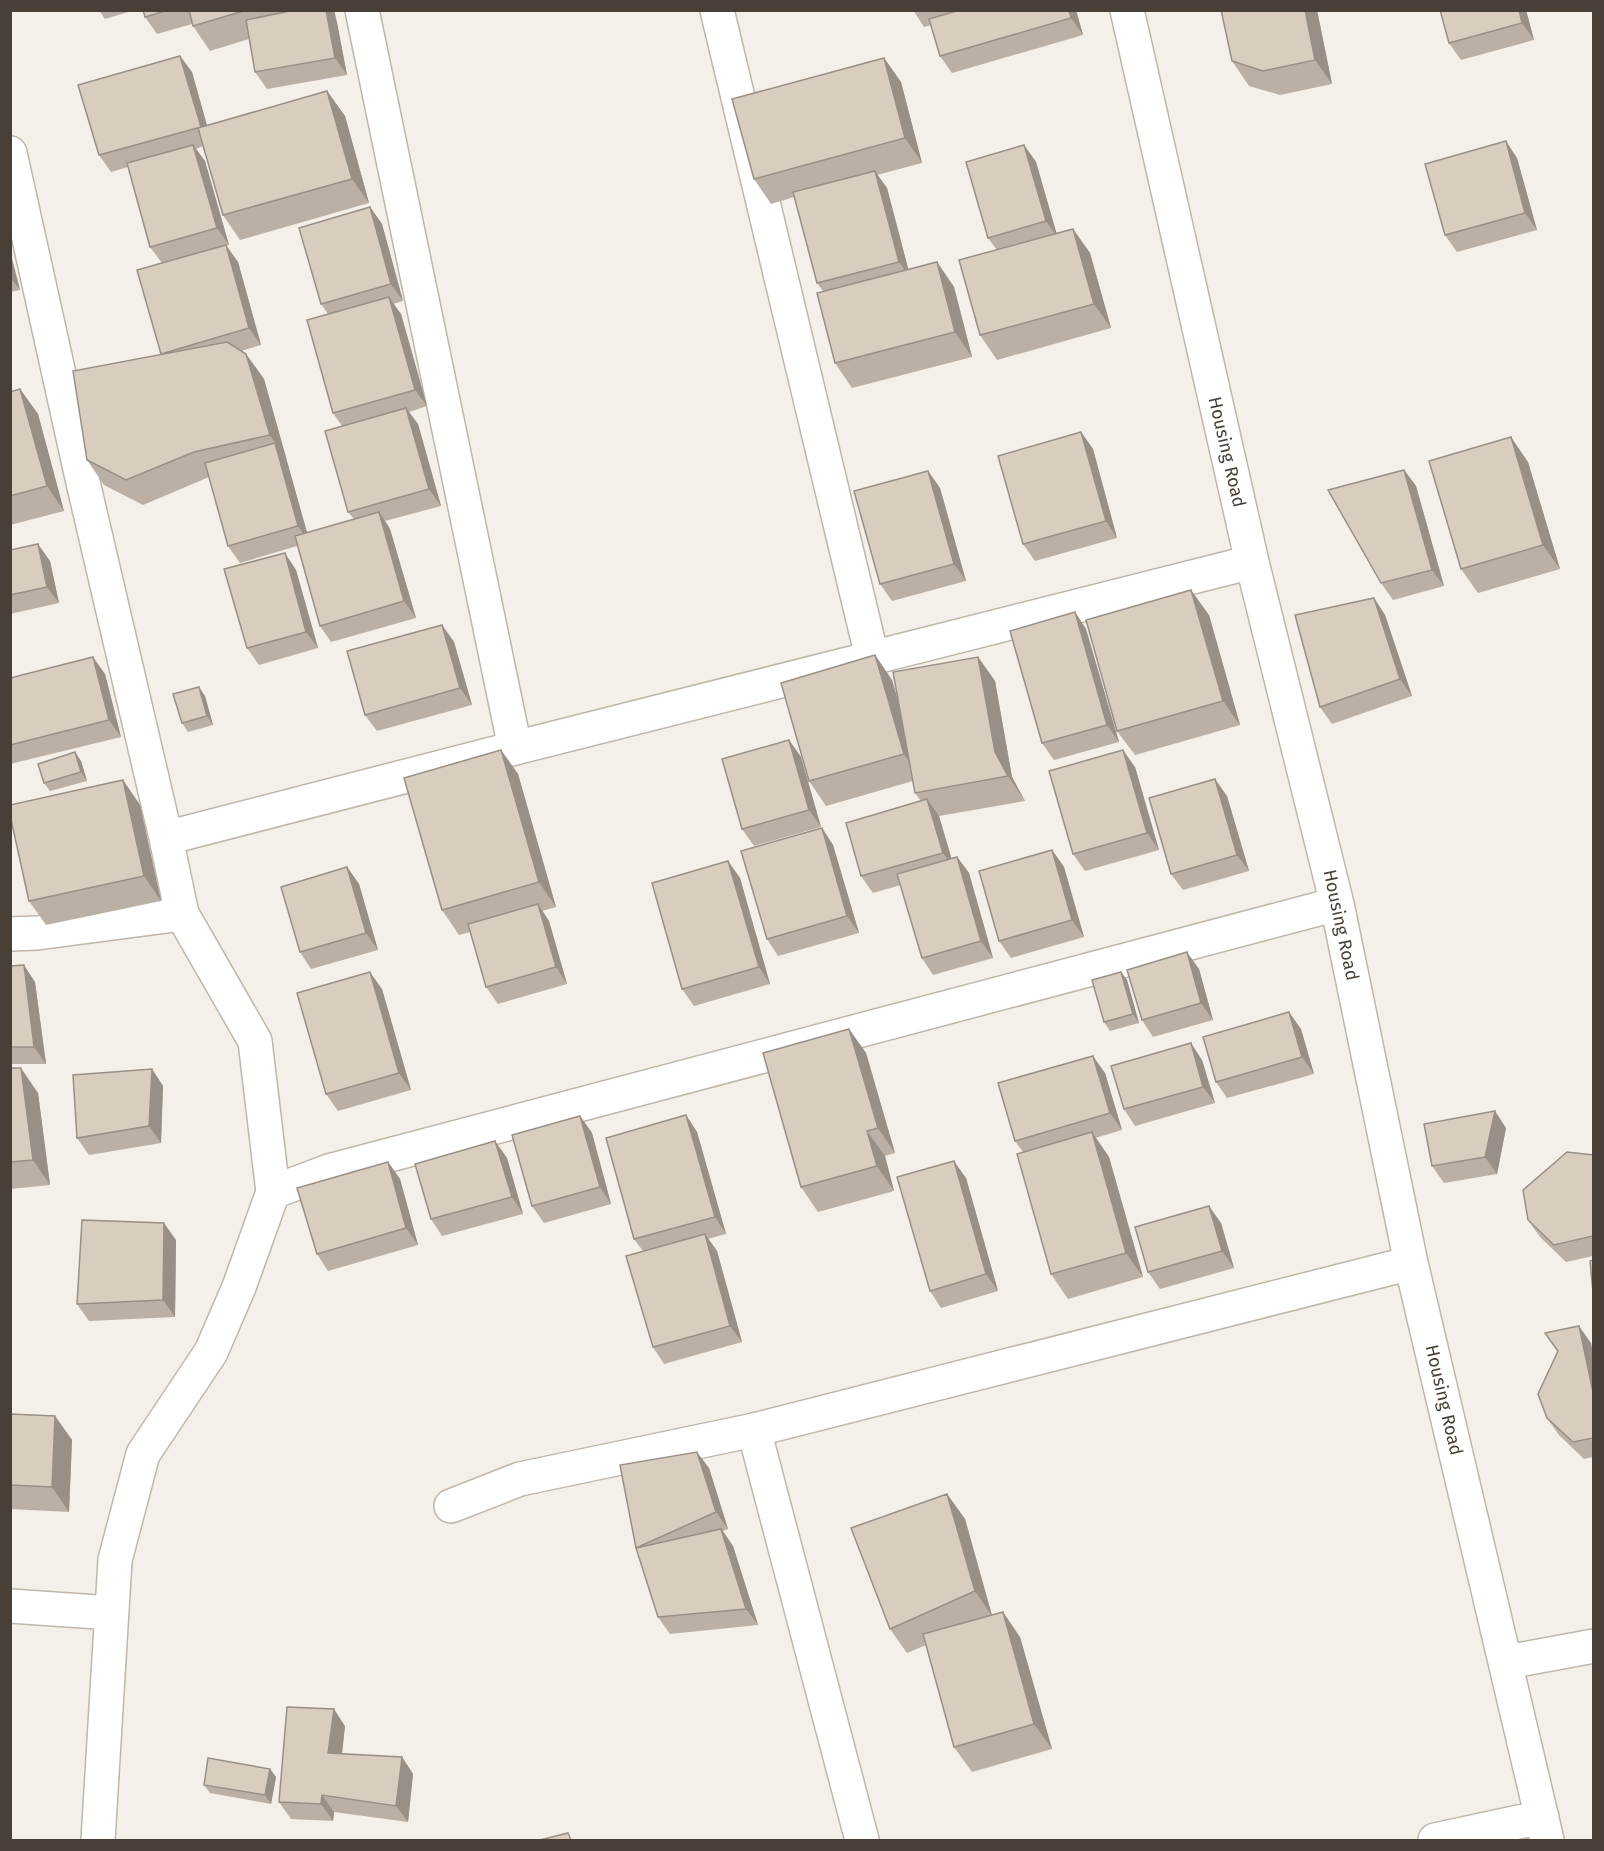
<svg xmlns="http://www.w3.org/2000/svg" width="1604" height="1851" viewBox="0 0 1604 1851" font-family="'Fira Sans',sans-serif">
<rect width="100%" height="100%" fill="#f4efe8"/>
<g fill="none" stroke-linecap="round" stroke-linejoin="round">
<g stroke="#c0b6aa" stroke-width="36">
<path id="street" d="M362,10L515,748
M717,10L872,657
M1127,10L1252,562L1337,904L1411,1263L1547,1840
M10,153L82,478L166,838L182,914L255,1041L273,1192L329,1171L1337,904
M166,838L515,748L1252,562
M10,934L37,933L182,914
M754,1430L862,1840
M451,1506L520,1479L754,1430L1411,1263
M10,1606L112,1613
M1507,1662L1594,1646
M98,1840L115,1560L143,1454L211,1352L239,1287L273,1192
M1435,1840L1542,1817"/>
</g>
<use href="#street" stroke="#fff" stroke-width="33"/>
</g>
<path fill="#bbb0a5" d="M99,10H135L105,19Z
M143,10H334L347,75L267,89L255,72L249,39L210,51L193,26L192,24L157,34L145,17Z
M913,10H1076L1083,35L952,73L940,56L931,25L924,27Z
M1317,10L1332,84L1280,95L1249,86L1232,61Z
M1440,10H1526L1534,40L1461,60L1449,43Z
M180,56L192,72L207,125L327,91L345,116L369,203L240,240L223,215L203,146L196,149L205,161L229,245L226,246L238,262L261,345L241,351L246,354L264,379L307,533L354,519L348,512L342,426L333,413L328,314L321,304L370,207L382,224L403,301L393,304L401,314L427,406L409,412L418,424L441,506L385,521L390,529L416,618L331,642L320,626L297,546L240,563L228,546L209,477L143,505L104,485L87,460L161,355L162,263L150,247L128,167L111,172L99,155Z
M884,58L901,82L922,163L877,175L887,188L908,270L937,262L954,287L972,357L852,388L835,363L823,291L817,283L794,197L771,204L754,179Z
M1024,145L1036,162L1056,233L1073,229L1090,253L1111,328L997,360L980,335L997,250L988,238Z
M1517,158L1537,230L1457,252L1445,235Z
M10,251L20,290L10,292Z
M20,389L38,414L64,511L10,525V392Z
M1081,432L1093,449L1117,538L1035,561L1023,544Z
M1528,462L1560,569L1478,593L1461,569Z
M1404,470L1416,486L1444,586L1393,600L1381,583Z
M928,471L940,488L966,581L892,601L880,584Z
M10,550L50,561L59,603L10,614Z
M296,570L318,648L259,665L247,648Z
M1374,598L1385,615L1412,696L1332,724L1320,707Z
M1075,612L1086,629L1119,742L1054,760L1042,743Z
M1209,615L1240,725L1135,755L1117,731Z
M442,625L454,642L472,705L377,731L365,715Z
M875,655L892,680L898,701L978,657L995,681L1012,777L1025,801L939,816L951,858L957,857L969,873L993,958L933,975L922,958L901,885L873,893L861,876L921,801L915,793L913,781L826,806L809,781Z
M105,674L121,737L10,764V678Z
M205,696L213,725L188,732L182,723Z
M789,740L801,757L821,827L754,846L742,829Z
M501,750L518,774L556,907L542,911L549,921L567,984L498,1004L486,987L470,932L459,935L442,910Z
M81,761L87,781L50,791L44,783Z
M1135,767L1159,850L1085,871L1073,854Z
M123,780L140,805L161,901L46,925L29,901Z
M1227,796L1249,871L1183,890L1171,874Z
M822,828L833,845L859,933L778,956L767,939Z
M1052,850L1064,867L1084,937L1011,958L999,941Z
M728,861L740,878L770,984L694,1006L682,989Z
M347,867L359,884L378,950L311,969L300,952Z
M10,966L35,982L46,1064H10Z
M1199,969L1213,1020L1153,1037L1142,1020Z
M1121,972L1127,980L1139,1023L1110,1031L1104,1022Z
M382,989L411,1090L338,1111L326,1094Z
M849,1029L866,1053L895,1153L885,1156L894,1191L818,1212L801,1187Z
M1301,1029L1314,1074L1227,1098L1216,1082Z
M1202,1060L1215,1103L1135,1126L1124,1109Z
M10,1068L38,1093L50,1185L10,1189Z
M152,1069L163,1086L161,1143L89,1155L77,1138Z
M1105,1073L1122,1130L1095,1138L1109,1157L1143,1277L1068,1299L1051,1274L1023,1152L1015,1141Z
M686,1115L697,1132L726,1234L708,1239L717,1251L742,1342L664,1364L653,1347L643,1251L634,1239Z
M580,1116L592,1133L611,1204L544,1223L532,1206Z
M1506,1128L1497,1174L1444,1183L1432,1166Z
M495,1141L507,1158L523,1214L442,1236L431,1219Z
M1593,1155V1256L1566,1262L1540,1237L1528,1220Z
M388,1162L400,1179L418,1245L328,1271L317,1254Z
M966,1178L998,1291L941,1308L930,1291Z
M1221,1223L1234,1268L1160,1289L1148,1272Z
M176,1240L175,1317L89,1321L77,1304Z
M1545,1333L1591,1343L1593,1356V1457L1584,1459L1559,1435L1547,1418L1557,1351Z
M10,1414L55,1416L72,1440L69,1512L10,1509Z
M709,1468L728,1529L723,1531L733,1546L758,1625L670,1634L658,1617L636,1548Z
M947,1494L965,1519L992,1615L1020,1637L1052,1749L972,1772L954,1747L926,1645L907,1653L890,1629Z
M345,1726L342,1754L402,1757L413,1774L408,1822L334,1812L333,1821L291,1819L279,1802Z
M270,1769L276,1777L271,1804L210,1793L204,1785Z"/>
<path fill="#989086" d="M326,10H329L337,22L347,75L335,58Z
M329,10H334L337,22Z
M1069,10H1076L1083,35L1071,18Z
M1305,10H1317L1332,84L1315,60Z
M1519,10H1526L1534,40L1522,23Z
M180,56L192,72L212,144L201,127Z
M884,58L901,82L922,163L905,138Z
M327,91L345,116L369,203L352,179Z
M1506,141L1517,158L1537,230L1525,213Z
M193,145L205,161L229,245L217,228Z
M1024,145L1036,162L1058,238L1046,221Z
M875,171L887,188L911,279L899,262Z
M370,207L382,224L403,301L391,284Z
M1073,229L1090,253L1111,328L1094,304Z
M226,245L238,262L261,345L249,328Z
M10,251L20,290L10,277Z
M937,262L954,287L972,357L955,332Z
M389,297L401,314L427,406L415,390Z
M246,354L264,379L310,543L298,526L275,443L270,435Z
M20,389L38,414L64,511L47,486Z
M406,408L418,424L441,506L429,489Z
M1081,432L1093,449L1117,538L1106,521Z
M1511,437L1528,462L1560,569L1543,545Z
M1404,470L1416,486L1444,586L1432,570Z
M928,471L940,488L966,581L954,564Z
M379,512L390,529L416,618L404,601Z
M38,544L50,561L59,603L47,587Z
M285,553L296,570L318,648L306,632Z
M1191,590L1209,615L1240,725L1223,701Z
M1374,598L1385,615L1412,696L1400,679Z
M1075,612L1086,629L1119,742L1107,725Z
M442,625L454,642L472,705L460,688Z
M875,655L892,680L921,779L904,754Z
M93,657L105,674L121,737L109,720Z
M978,657L995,681L1012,777L1025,801L1008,776L995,752Z
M199,687L205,696L213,725L207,716Z
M789,740L801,757L821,827L809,810Z
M501,750L518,774L556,907L539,882Z
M1123,750L1135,767L1159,850L1147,833Z
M75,752L81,761L87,781L81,772Z
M1215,779L1227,796L1249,871L1237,855Z
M123,780L140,805L161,901L144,876Z
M927,799L939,816L955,870L943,853Z
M822,828L833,845L859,933L847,916Z
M1052,850L1064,867L1084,937L1072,920Z
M957,857L969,873L993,958L981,941Z
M728,861L740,878L770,984L759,967Z
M347,867L359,884L378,950L366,933Z
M538,904L549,921L567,984L556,967Z
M1187,952L1199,969L1213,1020L1201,1003Z
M24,965L35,982L46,1064L34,1047Z
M370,972L382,989L411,1090L399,1073Z
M1121,972L1127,980L1139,1023L1133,1014Z
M1289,1012L1301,1029L1314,1074L1302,1057Z
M849,1029L866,1053L895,1153L878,1128Z
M1191,1043L1202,1060L1215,1103L1203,1087Z
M1093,1056L1105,1073L1122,1130L1110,1113Z
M21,1068L38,1093L50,1185L33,1160Z
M152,1069L163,1086L161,1143L149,1126Z
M1495,1111L1506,1128L1497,1174L1485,1157Z
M686,1115L697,1132L726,1234L715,1217Z
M580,1116L592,1133L611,1204L600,1187Z
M867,1131L885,1156L894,1191L877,1166Z
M1092,1132L1109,1157L1143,1277L1126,1253Z
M495,1141L507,1158L523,1214L512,1197Z
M954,1161L966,1178L998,1291L986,1274Z
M388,1162L400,1179L418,1245L406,1228Z
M1209,1206L1221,1223L1234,1268L1222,1251Z
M164,1223L176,1240L175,1317L163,1300Z
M705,1234L717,1251L742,1342L730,1326Z
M1579,1326L1591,1343L1593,1356V1392Z
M55,1416L72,1440L69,1512L52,1487Z
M697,1452L709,1468L728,1529L716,1512Z
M947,1494L965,1519L992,1616L975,1591Z
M721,1529L733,1546L758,1625L746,1609Z
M1003,1612L1020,1637L1052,1749L1034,1724Z
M334,1709L345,1726L340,1770L328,1753Z
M402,1757L413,1774L408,1822L396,1806Z
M270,1769L276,1777L271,1804L265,1795Z
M322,1795L334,1812L333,1821L321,1804Z"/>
<path fill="#d9cdc0" stroke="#989086" stroke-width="1.5" d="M143,10H169L145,17Z
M189,10H249L240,12L193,26Z
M295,10H326L335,58L255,72L246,20Z
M960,10H1069L1071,18L940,56L929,19Z
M1221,10H1305L1315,60L1263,71L1232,61Z
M1440,10H1519L1522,23L1449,43Z
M180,56L201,127L99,155L78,85Z
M884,58L905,138L754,179L732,99Z
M327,91L352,179L223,215L198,128Z
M1506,141L1525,213L1445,235L1425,164Z
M193,145L217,228L150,247L127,163Z
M1024,145L1046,221L988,238L966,162Z
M875,171L899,262L817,283L793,192Z
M370,207L391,284L321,304L299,228Z
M1073,229L1094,304L980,335L959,260Z
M226,245L249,328L161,354L137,270Z
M937,262L955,332L835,363L817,293Z
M389,297L415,390L333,413L307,320Z
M227,342L246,354L270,435L194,452L126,480L87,460L73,371Z
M20,389L47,486L10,496V392Z
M406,408L429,489L348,512L325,431Z
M1081,432L1106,521L1023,544L998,456Z
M1511,437L1543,545L1461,569L1429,461Z
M275,443L298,526L228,546L205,463Z
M1404,470L1432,570L1381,583L1328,490Z
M928,471L954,564L880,584L854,491Z
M379,512L404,601L320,626L295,536Z
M38,544L47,587L10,595V550Z
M285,553L306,632L247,648L224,569Z
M1191,590L1223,701L1117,731L1086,620Z
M1374,598L1400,679L1320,707L1295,615Z
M1075,612L1107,725L1042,743L1010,631Z
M442,625L460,688L365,715L347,651Z
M875,655L904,754L809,781L781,683Z
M93,657L109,720L10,745V678Z
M978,657L995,752L1008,776L915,793L893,672Z
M199,687L207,716L182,723L173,694Z
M789,740L809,810L742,829L722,759Z
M501,750L539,882L442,910L404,778Z
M1123,750L1147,833L1073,854L1049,771Z
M75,752L81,772L44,783L38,764Z
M1215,779L1237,855L1171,874L1149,798Z
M123,780L144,876L29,901L10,815V805Z
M927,799L943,853L861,876L846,823Z
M822,828L847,916L767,939L741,851Z
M1052,850L1072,920L999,941L979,871Z
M957,857L981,941L922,958L897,874Z
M728,861L759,967L682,989L652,883Z
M347,867L366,933L300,952L281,887Z
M538,904L556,967L486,987L468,924Z
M1187,952L1201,1003L1142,1020L1127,970Z
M24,965L34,1047H10V966Z
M370,972L399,1073L326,1094L297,993Z
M1121,972L1133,1014L1104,1022L1092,980Z
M1289,1012L1302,1057L1216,1082L1203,1037Z
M849,1029L878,1128L867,1131L877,1166L801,1187L763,1053Z
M1191,1043L1203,1087L1124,1109L1111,1066Z
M1093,1056L1110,1113L1015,1141L998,1083Z
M10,1068H21L33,1160L10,1162Z
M152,1069L149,1126L77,1138L73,1075Z
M1495,1111L1485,1157L1432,1166L1424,1124Z
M686,1115L715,1217L634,1239L606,1138Z
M580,1116L600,1187L532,1206L512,1135Z
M1092,1132L1126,1253L1051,1274L1017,1154Z
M495,1141L512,1197L431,1219L415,1164Z
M1567,1152L1593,1155V1236L1554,1245L1528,1220L1523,1190Z
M954,1161L986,1274L930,1291L897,1177Z
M388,1162L406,1228L317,1254L297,1188Z
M1209,1206L1222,1251L1148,1272L1135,1227Z
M82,1220L164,1223L163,1300L77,1304Z
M705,1234L730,1326L653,1347L626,1256Z
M1593,1260V1292L1590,1261Z
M1579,1326L1593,1392V1438L1573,1442L1547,1418L1538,1394L1558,1351L1545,1333Z
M10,1414L55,1416L52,1487L10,1485Z
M697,1452L716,1512L636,1548L620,1465Z
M947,1494L975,1591L890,1629L851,1528Z
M721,1529L746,1609L658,1617L636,1548Z
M1003,1612L1034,1724L954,1747L923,1634Z
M287,1707L334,1709L328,1753L402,1757L396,1806L322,1795L321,1804L279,1802Z
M208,1758L270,1769L265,1795L204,1785Z
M568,1833L571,1840H540Z"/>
<g text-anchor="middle" stroke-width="4.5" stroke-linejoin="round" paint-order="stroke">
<g font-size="18" fill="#483f36" stroke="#fff">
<text transform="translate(1227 452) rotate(77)" y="6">Housing Road</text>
<text transform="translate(1341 925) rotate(78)" y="6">Housing Road</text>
<text transform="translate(1444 1400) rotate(77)" y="6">Housing Road</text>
</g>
</g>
<rect width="1604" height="1851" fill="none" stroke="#483f36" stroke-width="24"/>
</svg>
